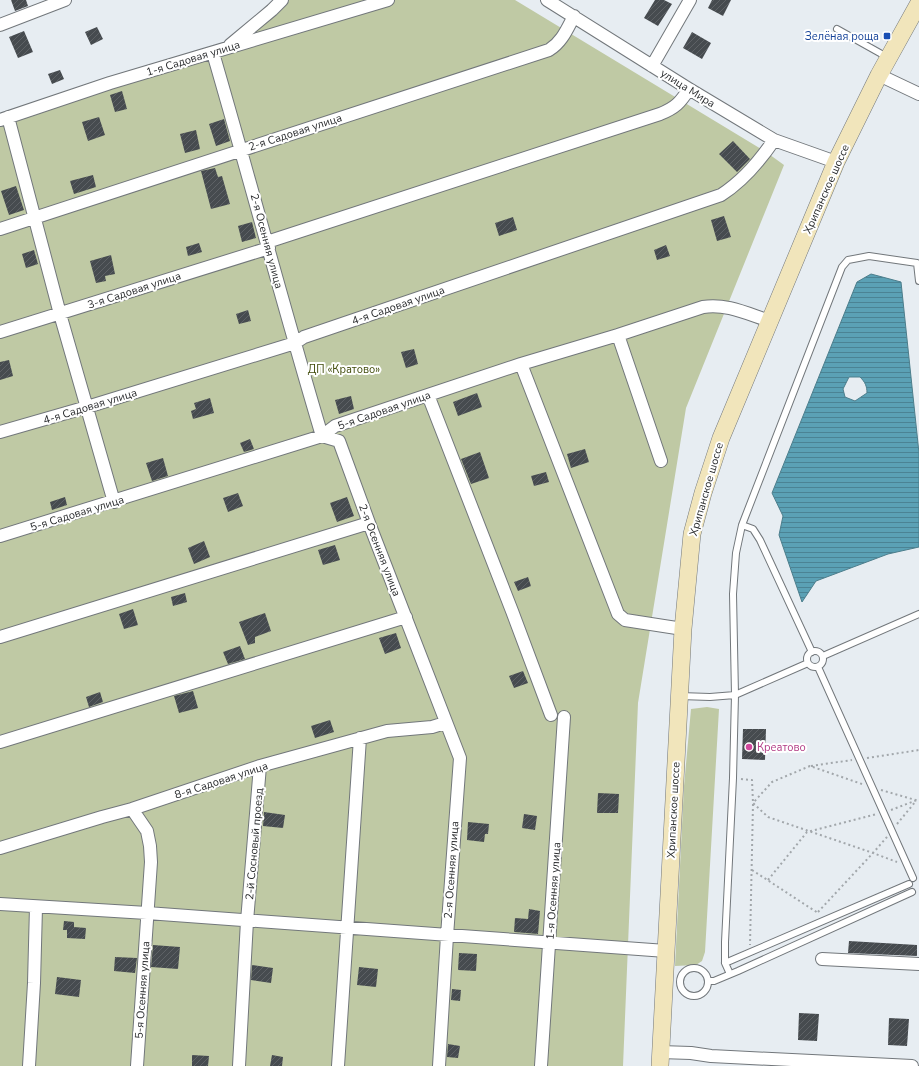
<svg xmlns="http://www.w3.org/2000/svg" width="919" height="1066" viewBox="0 0 919 1066" font-family="'Nunito Sans',sans-serif">
<defs>
<pattern id="water-rules" width="6" height="5" patternUnits="userSpaceOnUse"><rect width="6" height="5" fill="#5ba1b5"/><path d="M0 2.5h6" fill="none" stroke="#4b8394"/></pattern>
<pattern id="building-hatch" width="6" height="6" patternUnits="userSpaceOnUse"><rect width="6" height="6" fill="#464b4f"/><path d="M-1 1l2-2M0 6l6-6M5 7l2-2" fill="none" stroke="#5e6266"/></pattern>
</defs>
<rect width="100%" height="100%" fill="#e7edf2"/>
<path fill="#bfc9a4" d="M276,0H515L766,152L784,165L686,408L638,703L623,1066H0V124L225,44Z
M707,707L719,709L705,952L702,961L696,965L675,966L684,786L691,709Z"/>
<path fill="url(#water-rules)" stroke="#4c7e8c" fill-rule="evenodd" d="M871,274L901,282L919,453V547L888,554L816,581L802,602L779,535L783,516L772,493L857,282ZM849,377H860C865,382 867,386 867,393L855,401L845,397L843,389Z"/>
<path fill="url(#building-hatch)" d="M11,0H26L28,6L15,11Z
M655,0H664L672,4L658,26L644,18Z
M712,0H731L723,16L708,8Z
M97,27L103,39L91,45L85,32Z
M24,31L33,52L18,58L9,37Z
M692,32L711,43L702,59L683,48Z
M60,70L64,79L52,84L48,74Z
M122,91L127,109L115,112L110,95Z
M99,117L105,135L88,141L82,122Z
M224,119L230,141L216,146L209,124Z
M196,130L200,149L185,153L180,134Z
M733,141L750,159L737,172L719,154Z
M215,168L218,177L222,176L230,204L211,209L201,171Z
M93,175L96,187L74,194L70,181Z
M16,186L24,210L9,215L1,191Z
M724,216L731,237L717,241L711,220Z
M513,217L517,230L499,236L495,223Z
M252,222L256,238L242,242L238,226Z
M199,243L202,252L188,256L186,247Z
M666,245L670,256L657,260L654,250Z
M34,250L38,264L26,268L22,254Z
M111,255L115,274L105,276L106,281L96,283L90,261Z
M248,310L251,321L239,324L236,314Z
M414,349L418,364L406,368L401,352Z
M9,360L13,376L0,380V362Z
M477,393L482,407L458,416L453,402Z
M351,396L354,409L339,414L335,400Z
M210,398L214,413L193,419L191,411L196,409L194,403Z
M250,439L254,449L244,452L240,443Z
M585,449L589,462L571,468L567,454Z
M480,452L489,478L471,484L461,459Z
M163,458L168,476L152,481L146,463Z
M546,472L549,482L534,486L531,476Z
M238,493L243,506L228,512L223,498Z
M65,497L67,505L52,510L50,502Z
M347,497L354,516L337,522L330,503Z
M204,541L210,557L194,564L188,548Z
M335,545L340,560L323,565L318,550Z
M528,577L531,586L518,591L514,582Z
M185,593L187,602L173,606L171,597Z
M133,609L138,625L124,629L119,614Z
M265,613L271,631L255,637V643L248,645L239,622Z
M396,633L401,648L385,654L379,638Z
M240,646L245,659L228,664L223,652Z
M523,671L528,683L514,688L509,676Z
M193,691L198,708L179,713L174,696Z
M100,692L103,702L89,707L86,697Z
M330,720L334,732L315,738L311,726Z
M743,729H766L765,760L742,759Z
M598,793L619,794L618,813H597Z
M264,812L285,815L283,828L263,826Z
M524,814L537,816L535,830L522,828Z
M468,822L489,824L488,834H485L484,842L467,840Z
M529,909L540,911L538,934L514,932L515,918L528,919Z
M64,921L74,922V927L86,928L85,939L67,938V930H63Z
M849,941L917,945V956L848,953Z
M153,945L180,947L178,969L151,967Z
M459,953L477,954L476,971L458,970Z
M115,957L137,958L135,973L114,971Z
M252,965L273,968L271,983L251,980Z
M359,967L378,969L376,987L357,985Z
M57,977L81,980L79,997L55,994Z
M452,989L461,990L460,1001L451,1000Z
M799,1013L819,1014L817,1041L798,1040Z
M889,1018L909,1019L907,1046L888,1045Z
M448,1044L460,1046L458,1058L447,1057Z
M192,1055L209,1056L208,1066H192Z
M272,1055L283,1057L282,1066H270Z"/>
<g fill="none" stroke-linecap="round" stroke-linejoin="round">
<g stroke="#72777b" stroke-width="8">
<path id="lane" d="M837,29L887,57
M742,525L753,529L760,540L812,652
M807 659a8 8 0 1 1 16 0a8 8 0 1 1-16 0Z
M823,656L919,614
M818,667L913,878
M680,696L710,697L735,695L808,663
M725,963L909,884
M680 982a14 14 0 1 1 28 0a14 14 0 1 1-28 0Z
M730,974L725,963V942L733,778L735,695L733,594L736,553L742,525L842,267L848,260L869,256L917,263L919,281
M708,981H714L738,971L912,892"/>
</g>
<g stroke="#72777b" stroke-width="14">
<path id="street" d="M547,0L689,89L774,140L836,162
M0,25L65,0
M230,45L272,10L282,0
M213,53C250,180 284,309 322,436L339,441L369,523L460,758L447,936L439,1066
M652,66L690,0
M879,75L919,94
M8,117L60,314L114,502
M0,120L110,83L388,0
M0,229L549,50C562,42 567,29 574,16
M267,242L660,114C675,108 680,103 689,89
M0,332L269,248
M618,335L661,461
M521,364L618,614L625,620L683,629
M428,395L512,611L551,715
M0,432L87,407L295,343L304,337L348,322L721,195C743,181 759,162 774,140
M0,536L322,436L335,426L521,364L618,335L703,307C726,303 748,314 770,321
M0,637L369,523
M0,742L406,617
M132,809L147,831L150,846L151,862L137,1066
M0,848L102,817L132,809L260,766L387,731L432,727L445,723
M0,904L147,913L666,951
M822,959L919,964
M660,1052L691,1053L711,1056L912,1066
M29,1066L34,983L36,907
M239,1066L247,921L260,766
M338,1066L360,738
M541,1066L564,717"/>
</g>
<g stroke="#72777b" stroke-width="18">
<path id="secondary" d="M660,1066L683,629L692,534L703,493L721,438L836,162L879,75L919,3"/>
</g>
<path stroke="#a2a7ab" stroke-width="2" stroke-dasharray="2 3" stroke-linecap="butt" d="M867,758L919,750
M811,766L852,760
M741,779L752,780L753,803L750,945
M862,784L810,766L772,782L753,803L768,817L873,853L897,862
M881,790L919,801
M891,810L917,800
M897,824L916,801
M752,870L818,913
M768,880L807,832L877,814
M818,912L873,853L887,837"/>
<use href="#lane" stroke="#fff" stroke-width="6"/>
<use href="#street" stroke="#fff" stroke-width="12"/>
<use href="#secondary" stroke="#f1e5bb" stroke-width="17"/>
</g>
<rect fill="#1a4fb4" stroke="#fff" stroke-width="1.5" x="883" y="32" width="8" height="8" rx="2"/>
<circle fill="#d1479c" stroke="#fff" stroke-width="1.5" cx="749" cy="747" r="4"/>
<g text-anchor="middle" stroke-width="4" stroke-linejoin="round" paint-order="stroke">
<g font-size="11" fill="#164399" stroke="#fff" text-anchor="end">
<text x="879" y="40">Зелёная роща</text>
</g>
<g font-size="11" fill="#292b2d" stroke="#fff">
<text transform="translate(193 58) rotate(-17)" y="4">1-я Садовая улица</text>
<text transform="translate(688 88) rotate(32)" y="4">улица Мира</text>
<text transform="translate(295 132) rotate(-18)" y="4">2-я Садовая улица</text>
<text transform="translate(826 189) rotate(-66)" y="4">Хрипанское шоссе</text>
<text transform="translate(267 241) rotate(75)" y="4">2-я Осенняя улица</text>
<text transform="translate(134 290) rotate(-18)" y="4">3-я Садовая улица</text>
<text transform="translate(398 305) rotate(-19)" y="4">4-я Садовая улица</text>
<text transform="translate(90 406) rotate(-17)" y="4">4-я Садовая улица</text>
<text transform="translate(384 410) rotate(-19)" y="4">5-я Садовая улица</text>
<text transform="translate(706 489) rotate(-74)" y="4">Хрипанское шоссе</text>
<text transform="translate(77 513) rotate(-17)" y="4">5-я Садовая улица</text>
<text transform="translate(380 550) rotate(69)" y="4">2-я Осенняя улица</text>
<text transform="translate(221 780) rotate(-18)" y="4">8-я Садовая улица</text>
<text transform="translate(673 810) rotate(-87)" y="4">Хрипанское шоссе</text>
<text transform="translate(254 844) rotate(-85)" y="4">2-й Сосновый проезд</text>
<text transform="translate(451 870) rotate(-86)" y="4">2-я Осенняя улица</text>
<text transform="translate(553 891) rotate(-86)" y="4">1-я Осенняя улица</text>
<text transform="translate(142 990) rotate(-86)" y="4">5-я Осенняя улица</text>
</g>
<g font-size="11" fill="#3f4a08" stroke="#fff">
<text x="344" y="373">ДП «Кратово»</text>
</g>
<g font-size="11" fill="#b23c85" stroke="#fff" text-anchor="start">
<text x="757" y="751">Креатово</text>
</g>
</g>
</svg>
